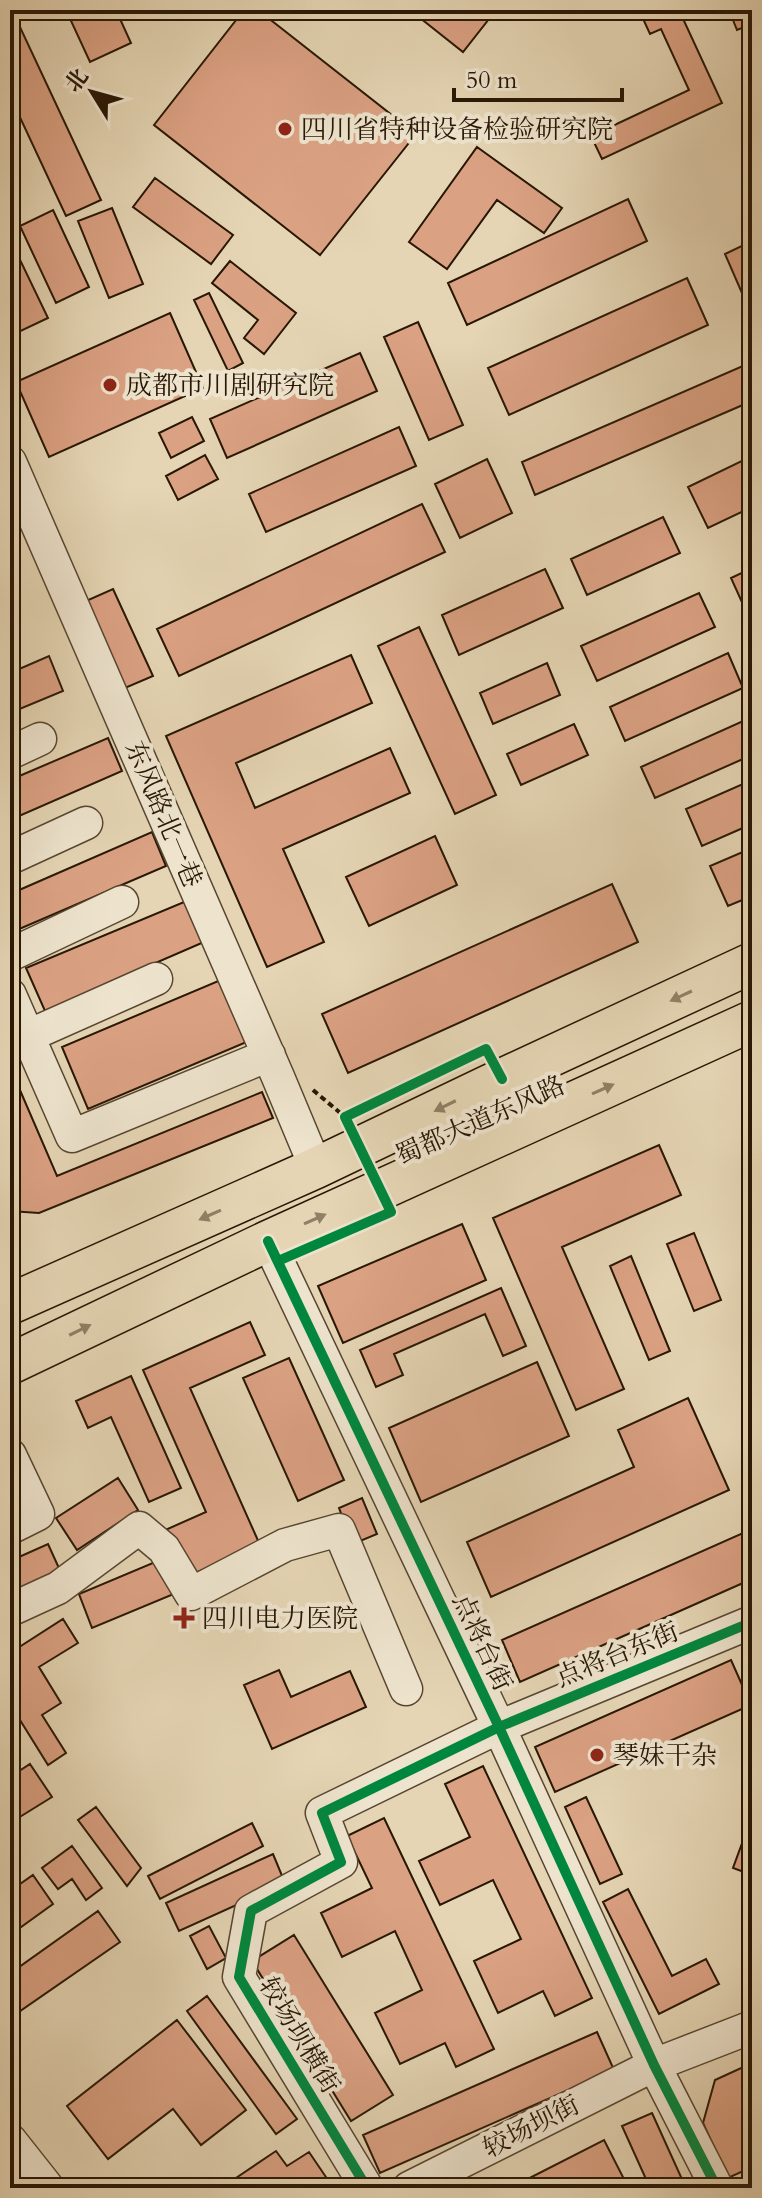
<svg xmlns="http://www.w3.org/2000/svg" width="762" height="2198" viewBox="0 0 762 2198" font-family="Cardo,'Noto Serif SC',serif">
<rect width="100%" height="100%" fill="#e5d5b4"/>
<filter id="stains"><feTurbulence type="fractalNoise" baseFrequency=".0025" numOctaves="4"/><feColorMatrix values="0 0 0 0 .2 0 0 0 0 .09 0 0 0 0 .02 0 0 0 .5 -.17"/></filter>
<radialGradient id="worn" r=".72"><stop offset=".6" stop-color="#630" stop-opacity="0"/><stop offset="1" stop-color="#630" stop-opacity=".3"/></radialGradient>
<path fill="#dba183" stroke="#281705" stroke-width="2" d="M10,10H12L101,200L66,216L10,96Z
M66,10H116L131,43L90,62Z
M244,10H258L416,134L320,255L154,125Z
M410,10H496L463,52Z
M639,10H679L722,103L602,159L591,136L689,90L661,29L650,34Z
M729,10H752V24L737,30Z
M477,147L562,208L544,233L497,200L447,269L409,242Z
M155,178L233,235L211,264L133,207Z
M628,199L647,241L467,325L448,283Z
M112,208L143,284L109,298L78,221Z
M53,210L89,287L56,303L20,226Z
M10,239L48,318L10,336Z
M752,241V316L725,254Z
M230,261L296,313L264,354L244,338L258,320L212,283Z
M687,278L708,325L509,415L488,368Z
M209,293L243,363L228,371L194,300Z
M170,313L203,388L49,457L16,382Z
M418,322L463,425L429,440L384,337Z
M360,353L377,391L227,458L210,419Z
M752,362V401L535,495L522,462Z
M192,417L204,441L171,458L159,433Z
M399,427L416,466L266,532L249,494Z
M205,455L218,479L178,500L166,476Z
M752,456V507L708,528L688,487Z
M487,459L512,513L460,538L435,484Z
M422,504L445,552L179,676L157,629Z
M663,517L680,553L587,595L571,559Z
M752,568V619L750,620L731,578Z
M545,569L563,608L459,655L442,615Z
M113,589L153,676L125,688L86,601Z
M699,593L715,627L597,681L581,646Z
M419,627L496,795L455,814L378,646Z
M728,653L743,688L625,741L610,707Z
M351,655L372,703L236,763L255,808L390,748L410,793L283,849L324,942L267,967L166,736Z
M49,656L63,691L10,713V673Z
M547,663L560,695L493,724L480,693Z
M752,717V755L655,798L641,767Z
M574,724L588,755L521,785L507,754Z
M108,738L122,771L10,820V780Z
M752,780V824L702,846L686,809Z
M152,832L166,866L10,933V894Z
M435,836L457,885L369,926L346,877Z
M752,848V896L728,906L710,866Z
M612,884L638,942L348,1073L322,1014Z
M184,902L204,942L45,1011L26,968Z
M223,979L249,1041L88,1109L62,1047Z
M10,1067L57,1176L262,1092L273,1118L39,1213L10,1211Z
M659,1145L681,1195L562,1247L624,1389L576,1410L493,1218Z
M462,1224L486,1280L343,1343L318,1286Z
M694,1233L721,1300L694,1311L667,1244Z
M631,1256L670,1351L649,1360L610,1266Z
M501,1288L526,1346L503,1356L485,1314L394,1354L403,1375L376,1387L360,1350Z
M250,1322L265,1355L190,1388L260,1545L184,1578L163,1531L206,1512L143,1370Z
M289,1358L344,1480L298,1501L243,1378Z
M537,1362L569,1436L421,1502L389,1428Z
M131,1376L181,1488L149,1502L111,1417L88,1428L76,1401Z
M688,1398L729,1490L491,1597L467,1542L634,1467L618,1430Z
M118,1478L138,1510L77,1550L56,1518Z
M362,1498L377,1534L353,1544L339,1508Z
M743,1533L752,1553V1579L520,1682L502,1640Z
M48,1544L63,1577L10,1600V1561Z
M167,1557L181,1591L92,1628L79,1594Z
M63,1619L78,1643L39,1667L61,1703L42,1715L66,1753L48,1765L10,1704V1653Z
M731,1660L751,1705L555,1792L535,1747Z
M279,1670L291,1697L350,1671L366,1707L272,1749L244,1685Z
M30,1764L52,1797L10,1823V1777Z
M483,1766L592,1998L555,2016L543,1991L498,2013L474,1961L521,1939L493,1880L440,1905L419,1861L470,1837L445,1784Z
M586,1797L622,1874L600,1884L565,1807Z
M96,1807L141,1868L127,1886L78,1820Z
M752,1816V1875L733,1868Z
M384,1818L494,2049L456,2067L445,2043L400,2064L375,2013L422,1990L395,1931L342,1957L321,1913L372,1888L347,1836Z
M252,1823L263,1846L160,1899L148,1876Z
M72,1846L102,1888L86,1900L72,1879L58,1889L42,1868Z
M273,1854L285,1883L179,1931L166,1903Z
M33,1875L53,1904L10,1935V1891Z
M628,1889L672,1976L706,1959L719,1984L659,2014L603,1902Z
M98,1911L120,1942L10,2018V1969L12,1972Z
M209,1926L226,1958L207,1969L190,1936Z
M294,1935L393,2095L351,2121L252,1961Z
M207,1996L297,2119L276,2134L187,2011Z
M177,2020L246,2110L201,2145L173,2109L108,2159L67,2106Z
M597,2032L614,2070L380,2173L363,2135Z
M752,2063V2167L728,2178L703,2123L715,2080Z
M652,2113L686,2188H650L622,2126Z
M604,2140L626,2183L616,2188H510Z
M276,2151L287,2166L309,2152L330,2183L324,2188H229L227,2184Z"/>
<g fill="none" stroke-linecap="round" stroke-linejoin="round">
<g stroke="#574631" stroke-width="35">
<path id="minor" d="M10,462L278,1077L316,1168
M10,753L40,739
M10,858L86,823
M10,955L122,902
M10,995L72,1136L269,1055
M28,1036L156,979
M268,1241L499,1727L654,2065L717,2188
M10,1455L38,1514L10,1528
M10,1610L58,1588L139,1528L164,1549L191,1594L285,1545L339,1530L406,1689
M10,2140L48,2188
M367,2188L239,1977L251,1911L341,1862L322,1813L499,1727L752,1622
M409,2188L654,2065L752,2027"/>
</g>
<g stroke="#281705" stroke-width="43">
<path id="major" d="M10,1304L316,1168L502,1079L752,963
M10,1364L268,1241L752,1021"/>
</g>
<path stroke="#281705" stroke-width="4" stroke-dasharray="6 4" stroke-linecap="butt" d="M313,1090L345,1117"/>
<use href="#minor" stroke="#eee4ce" stroke-width="32"/>
<use href="#major" stroke="#e5d5b4" stroke-width="40"/>
<g stroke="#eee4ce" stroke-width="15">
<path id="cycleway" d="M268,1241L499,1727L654,2065L717,2188
M278,1261L391,1212L345,1117L486,1049L502,1079
M367,2188L239,1977L251,1911L341,1862L322,1813L499,1727L752,1622"/>
</g>
<use href="#cycleway" stroke="#00873e" stroke-width="10"/>
</g>
<defs><path id="oneway-solid" d="M-6-.8H1V-3.2L6.5 0L1 3.2V.8H-6Z" transform="scale(2)"/></defs>
<g fill="#908065">
<use href="#oneway-solid" transform="translate(681 996) rotate(155)"/>
<use href="#oneway-solid" transform="translate(603 1089) rotate(-24)"/>
<use href="#oneway-solid" transform="translate(445 1106) rotate(154)"/>
<use href="#oneway-solid" transform="translate(210 1215) rotate(156)"/>
<use href="#oneway-solid" transform="translate(315 1219) rotate(-24)"/>
<use href="#oneway-solid" transform="translate(80 1330) rotate(-26)"/>
</g>
<g fill="#8f2418" stroke="#eee4ce" stroke-width="3">
<circle cx="285" cy="129" r="8"/>
<circle cx="110" cy="385" r="8"/>
<path d="M180 1606h8v8h8v8h-8v8h-8v-8h-8v-8h8z"/>
<circle cx="597" cy="1755" r="8"/>
</g>
<g text-anchor="middle" stroke-width="8" stroke-linejoin="round" paint-order="stroke">
<g font-size="26" fill="#281705" stroke="#eee4ce" text-anchor="start">
<text x="301" y="138">四川省特种设备检验研究院</text>
<text x="126" y="394">成都市川剧研究院</text>
<text x="202" y="1627">四川电力医院</text>
<text x="613" y="1764">琴妹干杂</text>
</g>
<g font-size="26" fill="#281705" stroke="#eee4ce">
<text transform="translate(164 814) rotate(67)" y="9">东风路北一巷</text>
<text transform="translate(480 1120) rotate(-24)" y="9">蜀都大道东风路</text>
<text transform="translate(483 1642) rotate(65)" y="9">点将台街</text>
<text transform="translate(617 1654) rotate(-22)" y="9">点将台东街</text>
<text transform="translate(300 2035) rotate(59)" y="9">较场坝横街</text>
<text transform="translate(531 2126) rotate(-27)" y="9">较场坝街</text>
</g>
</g>
<rect width="762" height="2198" fill="none" stroke="#e5d5b4" stroke-width="40"/>
<rect x="12" y="12" width="738" height="2174" fill="none" stroke="#281705" stroke-width="4"/>
<rect x="20" y="20" width="722" height="2158" fill="none" stroke="#281705" stroke-width="2"/>
<g transform="translate(92 92) rotate(307)" stroke="#eee4ce" stroke-width="6" paint-order="stroke">
<path d="M0-6L14 30L0 20L-14 30Z" fill="#281705"/>
<text y="-12" font-size="22" font-weight="bold" text-anchor="middle" fill="#281705">北</text>
</g>
<path d="M454 88v12h168v-12" fill="none" stroke="#281705" stroke-width="4"/>
<text x="466" y="88" font-size="24" fill="#281705" stroke="#eee4ce" stroke-width="6" paint-order="stroke">50 m</text>
<rect width="100%" height="100%" filter="url(#stains)"/>
<rect width="100%" height="100%" fill="url(#worn)"/>
</svg>
